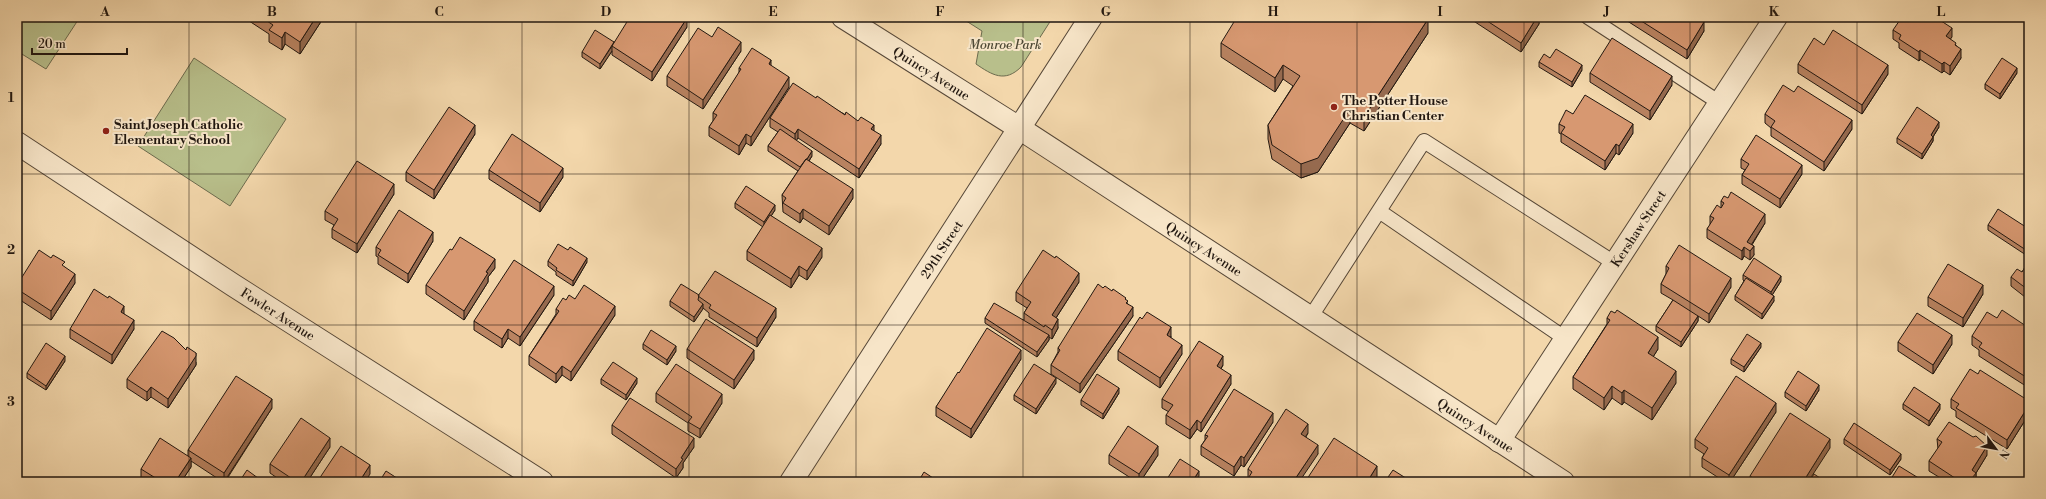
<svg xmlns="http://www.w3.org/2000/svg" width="2046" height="499" viewBox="0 0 2046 499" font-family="'Libre Bodoni',serif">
<rect width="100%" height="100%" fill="#f3d7ab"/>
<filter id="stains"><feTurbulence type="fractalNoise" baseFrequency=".005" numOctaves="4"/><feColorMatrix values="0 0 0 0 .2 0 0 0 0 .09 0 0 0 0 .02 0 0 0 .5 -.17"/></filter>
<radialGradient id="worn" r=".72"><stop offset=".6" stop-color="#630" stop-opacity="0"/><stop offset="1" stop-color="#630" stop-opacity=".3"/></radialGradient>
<path fill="#b8bf8b" stroke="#6c6b4e" d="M25,17H80L46,69L17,51V29Z
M960,17H1053L1021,67C1005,83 992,75 976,64L982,31Z
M194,58L286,119L230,206L138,146Z"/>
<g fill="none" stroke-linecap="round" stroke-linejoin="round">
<g stroke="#564737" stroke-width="16">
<path id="service" d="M1588,17L1720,103
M1379,211L1566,339
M1310,318L1424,141L1616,264"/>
</g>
<g stroke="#564737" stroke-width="24">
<g id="minor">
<path id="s1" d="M843,17L1019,128L1563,482"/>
<path id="s2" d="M17,143L233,285L542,482"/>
<path id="s3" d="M1499,441L1776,17"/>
<path id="s4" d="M791,482L1091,17"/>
</g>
</g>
<use href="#service" stroke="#f7e5c8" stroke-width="14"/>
<use href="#minor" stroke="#f7e5c8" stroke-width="22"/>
</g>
<path fill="#b98361" stroke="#211710" d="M243,17H324L300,54L285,44L282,50L269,42V34Z
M1472,17H1539V24L1521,52L1472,20Z
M1621,17H1696L1704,31L1687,59Z
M687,27L652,81L612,55V51L600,69L582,57V52L614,42Z
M1893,30L1952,37L1950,39L1956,45L1961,58L1950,75L1944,71L1942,73L1920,59L1919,61L1899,48V43L1893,39Z
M1428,33L1364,131L1350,123L1318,172L1301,178L1272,159L1268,139V125L1293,86L1283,79L1275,92L1221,57V43Z
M712,37L741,51L703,109L667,86V76Z
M1824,45L1888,74L1862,114L1798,73V64Z
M1550,58L1582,70L1572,87L1539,67V62Z
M771,66L789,87L751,146L746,143L739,155L709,136V127L713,121V113L739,73V68Z
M1590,73L1672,85L1650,120L1590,82Z
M2017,73L2000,99L1985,89V84Z
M816,98L874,131L881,144L859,178L798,138L796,140L812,156L809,161L853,198L829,235L803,218L800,223L783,212L782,195L798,171L768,151V146L778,132L770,127V118Z
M1573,114L1633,133L1619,155L1616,153L1605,170L1561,142V134L1559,133V124Z
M1765,114L1852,129L1824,171L1771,136V128L1765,123Z
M1939,127L1933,137V141L1922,159L1897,143V138Z
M475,134L434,199L406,181V172Z
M1741,159L1802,174L1780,208L1742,184V175L1745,170L1741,168Z
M489,170L563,177L540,212L489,179Z
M394,194L357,253L332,238V229L334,225L325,220V211Z
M1721,201L1765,223L1752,245L1754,255L1750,260L1744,256L1742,260L1707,238V229L1710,225V216L1721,208Z
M735,203L775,210L771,216L822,257L807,280L799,275L791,288L747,260V251L763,227L735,208Z
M1988,225L2029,229V257L1988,230Z
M433,241L408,283L378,264V257L376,256V247Z
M548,261L587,262L573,286L556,275V272L548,266Z
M2029,261V303L2025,301V297L2011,286V277L2022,272Z
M1666,266L1731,287L1709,323L1698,316V321L1681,347L1656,331V326L1673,300L1661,293V284L1666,274Z
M65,267L75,283L51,320L17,298V285Z
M495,268L488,277V282L464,320L426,294V285Z
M1743,275L1781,281L1772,295L1774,301L1762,319L1735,300V296L1744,281L1743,280Z
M1079,282L1056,318L1058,328L1052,339L1049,337V340L1037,357L985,323V318L1024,320V313L1027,308L1016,301V292Z
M1103,288L1126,300L1133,316L1080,393L1051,374V365L1058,352V348Z
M1983,294L1963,327L1928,306V297Z
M554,295L520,346L508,338L502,348L474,330V321Z
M699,295L776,317L757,347L709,317V313L703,308L694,322L670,306V301Z
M575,299L615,315L571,381L562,375L556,383L529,365V356L556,314V309L566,300Z
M124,314L134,329L112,364L70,338V329Z
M1607,318L1658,349L1653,357L1676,383L1652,420L1624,402L1622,405L1612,398L1604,410L1573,389V377L1607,324Z
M1997,318L2029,328V388L1979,356V350L1972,345V336Z
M1142,319L1171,336V338L1182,354L1160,388L1118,360V351Z
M1898,342L1952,344L1933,374L1898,351Z
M643,344L676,351L667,365L643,349Z
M1761,347L1744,372L1731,364V359Z
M687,349L754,359L734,389L687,358Z
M1021,359L971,438L936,416V407L959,373Z
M65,361L46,390L27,378V373Z
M196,362V365L168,408L151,397L147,401L127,388V379Z
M1223,365L1221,369L1231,384L1201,432L1197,429L1190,439L1166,424V415L1169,412L1162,408V399Z
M1978,374L2029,401V414L2007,449L1956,417V411L1951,408V399Z
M601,379L637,383L626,400L601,384Z
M1056,383L1036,414L1014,400V395Z
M1819,390L1806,411L1785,397V392Z
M656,393L722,403L700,438L688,431V423L656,402Z
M1119,393L1103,419L1081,405V400Z
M1903,404L1940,409L1929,426L1903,409Z
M272,408L225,482H223L191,461V467L181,482H148L141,478V469L188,456V450Z
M1776,412L1730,482H1725L1702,467V458L1704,454L1695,448V439Z
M1273,422L1244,467L1241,465L1234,476L1201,455V446L1205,440V435Z
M612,425L694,447L683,463V468L676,478L612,434Z
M1308,433L1306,437L1318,454L1249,478H1248V469Z
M1844,439L1901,459L1890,475L1844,444Z
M1937,439L1987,455L1976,473V482H1947L1929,471V461L1938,449Z
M330,447L307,482H283L270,473V464Z
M1830,448L1750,482V476Z
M1109,455H1158L1140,482H1137L1109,464Z"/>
<path fill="#966a4f" stroke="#211710" d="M316,17H324L300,54V42Z
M1537,17H1539V24L1521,52V43Z
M687,18V27L652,81V72Z
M1428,19V33L1364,131V117Z
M1704,22V31L1687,59V50Z
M1952,28V37L1946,45V36Z
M285,32V44L282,50V38Z
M741,42V51L703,109V100Z
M612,46V51L600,69V64Z
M1961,49V58L1950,75V66Z
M1920,50V59L1919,61V52Z
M771,60V69L769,64Z
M1944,62V71L1942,73V64Z
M1283,65V79L1275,92V78Z
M1582,65V70L1572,87V82Z
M1888,65V74L1862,114V105Z
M2017,68V73L2000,99V94Z
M1672,76V85L1650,120V111Z
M789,77V87L751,146V137Z
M1350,109V123L1318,172L1301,178V164Z
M1852,120V129L1824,171V162Z
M1939,122V127L1931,140V135Z
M1633,124V133L1619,155V146Z
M475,125V134L434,199V190Z
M874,125V134L871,129Z
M798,129V138L795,143V134Z
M746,134V143L739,155V146Z
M881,135V144L859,178V169Z
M1933,137V141L1922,159V154Z
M1616,144V153L1605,170V161Z
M812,151V156L801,173V168Z
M1802,165V174L1780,208V199Z
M563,168V177L540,212V203Z
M394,184V194L357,253V244Z
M853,189V198L829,235V226Z
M775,205V210L764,227V222Z
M803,209V218L800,223V214Z
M1765,214V223L1748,250L1747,242Z
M433,232V241L408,283V274Z
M1754,246V255L1750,260V251Z
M1744,247V256L1742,260V251Z
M822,248V257L807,280V271Z
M587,258V262L573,286V281Z
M495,259V268L488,277V282L464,320V311L486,272Z
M799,266V275L791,288V279Z
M1079,273V282L1052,324V315Z
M75,274V283L51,320V311Z
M1781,276V281L1771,297V292Z
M1731,278V287L1709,323V314Z
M1983,285V294L1963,327V318Z
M554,286V295L520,346V337Z
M1774,296V301L1762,319V314Z
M703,304V309L694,322V317Z
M124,306V315L121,312Z
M615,306V315L571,381V372Z
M1133,307V316L1080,393V384Z
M776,308V317L757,347V338Z
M1698,316V321L1681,347V342Z
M1058,319V328L1052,339V330Z
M134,320V329L112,364V355Z
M1171,327V336L1167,344V335Z
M508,329V338L502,348V339Z
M1049,335V340L1037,357V352Z
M1952,335V344L1933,374V365Z
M1658,337V349L1648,365V353Z
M1761,343V347L1744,372V367Z
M1182,345V354L1160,388V378Z
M676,346V351L667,365V360Z
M754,350V359L734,389V380Z
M1021,350V359L971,438V429Z
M196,353V365L168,408V399Z
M65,356V361L46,390V386Z
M1223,356V365L1217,375V366Z
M562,366V375L556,383V374Z
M1676,371V383L1652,420V408Z
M1231,375V384L1201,432V423Z
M637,378V383L626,400V395Z
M1056,378V383L1036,414V409Z
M1819,385V390L1806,411V406Z
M1612,386V398L1604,410V398Z
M151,387V397L147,401V392Z
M1119,388V393L1103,419V414Z
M1624,390V402L1622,405V393Z
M722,394V403L700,438V429Z
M272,399V408L224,482V473Z
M1776,403V412L1730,482H1729V475Z
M1940,404V409L1929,426V421Z
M2029,405V414L2007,449V440Z
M1273,413V422L1244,467V458Z
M1197,420V429L1190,439V430Z
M1308,424V433L1301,443V434Z
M330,438V447L307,482H301Z
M694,438V447L683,463V468L676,478V469L681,458Z
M1830,439V448L1808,482H1803Z
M1318,445V454L1299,482H1293Z
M1158,446V455L1140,482H1139V474Z
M1987,446V455L1976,473V482H1969L1972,470Z
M1901,454V459L1890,475V470Z
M1241,456V465L1234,476V467Z
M191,458V467L181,482H175Z
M370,465V474L365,482H359Z
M1377,466V478L1375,482H1367Z
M1199,471V476L1195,482H1192Z"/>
<path fill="#d79871" stroke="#211710" d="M261,17H316L300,42L285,32L282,38L269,30L273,25Z
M630,17H685L687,18L652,72L612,46Z
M1237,17H1426L1428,19L1364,117L1350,109L1318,158L1301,164L1272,145L1268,125L1300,76L1283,65L1275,78L1221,43Z
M1481,17H1537L1521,43Z
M1635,17H1696L1704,22L1687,50Z
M1902,17H1935L1952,28L1946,36L1956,43L1955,45L1961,49L1950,66L1944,62L1942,64L1920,50L1919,52L1899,39L1901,35L1893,30Z
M718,27L741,42L703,100L667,76L698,28L712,37Z
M595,30L614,42L600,64L582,52Z
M1833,30L1888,65L1862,105L1798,64L1814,38L1824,45Z
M1612,38L1672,76L1650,111L1590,73Z
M752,48L771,60L769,64L789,77L751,137L746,134L739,146L709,127L717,115L713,113L741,69L739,68Z
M1556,49L1582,65L1572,82L1539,62L1544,54L1550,58Z
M2002,58L2017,68L2000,94L1985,84Z
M793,83L816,98L817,96L845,115L846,112L858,121L861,117L874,125L871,129L881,135L859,169L798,129L795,134L770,118Z
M1783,85L1794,92L1798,86L1852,120L1824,162L1771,127L1775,121L1765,114Z
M1585,95L1633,124L1619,146L1616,144L1605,161L1561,133L1565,127L1559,124L1566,110L1573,114Z
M449,107L475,125L434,190L406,172Z
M1917,107L1939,122L1931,135L1933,137L1922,154L1897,138Z
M780,129L812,151L807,159H806L800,167L768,146Z
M512,134L563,168L540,203L489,170Z
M1756,135L1802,165L1780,199L1742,175L1749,164L1741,159Z
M806,159L853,189L829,226L803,209L800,214L783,203L786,198L782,195Z
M357,161L394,184L357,244L332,229L338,219L325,211Z
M746,186L775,205L764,222L735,203Z
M1731,192L1765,214L1747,242L1754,246L1750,251L1744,247L1742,251L1707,229L1714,218L1710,216L1717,205L1721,208L1724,203L1721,201L1724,196L1728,198Z
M1998,209L2029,229V252L1988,225Z
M399,210L433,232L408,274L378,255L381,250L376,247Z
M770,215L822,248L807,271L799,266L791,279L747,251Z
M460,237L495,259L486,272L488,273L464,311L426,285L450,249L452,250Z
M558,244L568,250L570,247L587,258L573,281L556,270L557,268L548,261Z
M1679,245L1731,278L1709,314L1661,284L1669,268L1666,266Z
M39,250L51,258L53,255L65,262L62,265L75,274L51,311L17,289V285Z
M1043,250L1055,258L1056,256L1079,273L1052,315L1058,319L1052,330L1045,325L1044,327L1024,313L1031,302L1016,292Z
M1754,258L1781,276L1771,292L1743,275Z
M514,260L554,286L520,337L508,329L502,339L474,321Z
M2029,261V294L2025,292L2027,289L2011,277L2017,269L2022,272Z
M1948,264L1983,285L1963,318L1928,297Z
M715,271L776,308L757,338L709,308L711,305L698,296Z
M1746,278L1774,296L1762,314L1735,296Z
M681,284L699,295L698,300L703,304L694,317L670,301Z
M1098,284L1103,288L1105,286L1112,291L1113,289L1126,298L1125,299L1128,301L1126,303L1133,307L1080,384L1051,365L1060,350L1058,348Z
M584,285L615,306L571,372L562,366L556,374L529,356L559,311L556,309L563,298L566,300L569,295L575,299Z
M94,289L108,298L109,296L124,306L121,312L134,320L112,355L70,329Z
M1673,300L1698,316L1681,342L1656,326Z
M994,303L1049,335L1037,352L985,318Z
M1617,310L1658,337L1648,353L1676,371L1652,408L1624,390L1622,393L1612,386L1604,398L1573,377L1610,320L1607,318L1611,311L1615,313Z
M2002,310L2029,328V379L1979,347L1982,343L1972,336L1987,312L1997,318Z
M1147,312L1171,327L1167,335L1182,345L1160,378L1118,351L1140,317L1142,319Z
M1917,313L1952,335L1933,365L1898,342Z
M706,319L754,350L734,380L687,349Z
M987,328L1021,350L971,429L936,407L958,372L959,373Z
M651,330L676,346L667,360L643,344Z
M162,331L174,338L186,350L187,347L196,353V356L168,399L151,387L147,392L127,379Z
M1747,334L1761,343L1744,367L1731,359Z
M1199,341L1223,356L1217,366L1231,375L1201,423L1197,420L1190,430L1166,415L1173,405L1162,399Z
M46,343L65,356L46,386L27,373Z
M613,362L637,378L626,395L601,379Z
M676,364L722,394L700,429L688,422L692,417L656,393Z
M1034,364L1056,378L1036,409L1014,395Z
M1970,369L1978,374L1980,370L2029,401V405L2007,440L1956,408L1959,404L1951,399Z
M1798,371L1819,385L1806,406L1785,392Z
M1097,374L1119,388L1103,414L1081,400Z
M236,376L272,399L224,473L188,450Z
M1736,376L1776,403L1729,475L1702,458L1708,448L1695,439Z
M1914,387L1940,404L1929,421L1903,404Z
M1234,389L1273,413L1244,458L1241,456L1234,467L1201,446L1208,436L1205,435Z
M630,398L694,438L681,458L683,459L676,469L612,425Z
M1286,409L1308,424L1301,434L1318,445L1293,482H1246L1252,472L1248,469Z
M1790,413L1830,439L1803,482H1750L1753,478L1750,476Z
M301,418L330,438L301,482H297L270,464Z
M1949,422L1973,437L1976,436L1987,446L1972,470L1976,473L1969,482H1961L1929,461L1942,442L1937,439Z
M1854,423L1901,454L1890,470L1844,439Z
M1128,426L1158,446L1139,474L1109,455Z
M160,438L191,458L175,482H162L141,469Z
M1334,438L1377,466L1367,482H1305Z
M341,446L370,465L359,482H317Z
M1180,459L1199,471L1192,482H1165Z
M1899,466L1925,482H1889Z
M247,470L262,481V482H239Z
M1393,470L1412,482H1380L1382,478L1386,480Z
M386,471L403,482H379Z
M924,472L939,482H918Z
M1814,474L1826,482H1809Z"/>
<path fill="none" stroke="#211710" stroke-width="1" stroke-opacity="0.55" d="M189,17V482M356,17V482M522,17V482M689,17V482M856,17V482M1023,17V482M1190,17V482M1357,17V482M1524,17V482M1690,17V482M1857,17V482M17,174H2029M17,325H2029"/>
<g fill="#8f2418" stroke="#f7e5c8" stroke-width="1.5">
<circle cx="1334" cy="107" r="4"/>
<circle cx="106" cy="131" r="4"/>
</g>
<g text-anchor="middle" stroke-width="4" stroke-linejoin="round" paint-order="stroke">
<g font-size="13" font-style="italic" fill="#4e4935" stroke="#f7e5c8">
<text x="1005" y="49">Monroe Park</text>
</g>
<g font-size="13" fill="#211710" stroke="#f7e5c8">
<text dy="5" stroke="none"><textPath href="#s1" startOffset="105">Quincy Avenue</textPath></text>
<text dy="5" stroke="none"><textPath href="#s3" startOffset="254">Kershaw Street</textPath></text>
<text dy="5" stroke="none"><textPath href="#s4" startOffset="277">29th Street</textPath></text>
<text dy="5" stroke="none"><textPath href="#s1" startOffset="429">Quincy Avenue</textPath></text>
<text dy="5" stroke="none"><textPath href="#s2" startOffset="312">Fowler Avenue</textPath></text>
<text dy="5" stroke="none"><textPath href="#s1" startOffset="753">Quincy Avenue</textPath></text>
</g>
<g font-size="13" font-weight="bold" fill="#211710" stroke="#f7e5c8" text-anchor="start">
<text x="1342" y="105">The Potter House<tspan x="1342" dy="15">Christian Center</tspan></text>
<text x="114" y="129">Saint Joseph Catholic<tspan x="114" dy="15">Elementary School</tspan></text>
</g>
</g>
<rect width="2046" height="499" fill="none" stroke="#f3d7ab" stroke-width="44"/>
<g transform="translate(1996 449) rotate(122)" stroke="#f7e5c8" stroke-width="3" paint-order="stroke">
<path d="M0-3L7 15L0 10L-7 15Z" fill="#211710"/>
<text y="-6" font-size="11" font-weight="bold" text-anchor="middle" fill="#211710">N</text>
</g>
<path d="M32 48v6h95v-6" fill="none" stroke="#211710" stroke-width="2"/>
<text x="38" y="48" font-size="12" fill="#211710" stroke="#f7e5c8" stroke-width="3" paint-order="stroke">20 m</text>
<rect x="22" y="22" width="2002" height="455" fill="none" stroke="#211710" stroke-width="1.5"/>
<g font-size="13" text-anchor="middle" font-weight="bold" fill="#211710">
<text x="105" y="16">A</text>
<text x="272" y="16">B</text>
<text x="439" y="16">C</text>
<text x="606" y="16">D</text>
<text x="773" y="16">E</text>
<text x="940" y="16">F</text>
<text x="1106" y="16">G</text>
<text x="1273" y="16">H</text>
<text x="1440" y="16">I</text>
<text x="1607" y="16">J</text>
<text x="1774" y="16">K</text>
<text x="1941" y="16">L</text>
<text x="11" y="102">1</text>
<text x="11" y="254">2</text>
<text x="11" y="406">3</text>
</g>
<rect width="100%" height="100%" filter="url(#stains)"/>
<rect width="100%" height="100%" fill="url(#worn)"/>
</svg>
